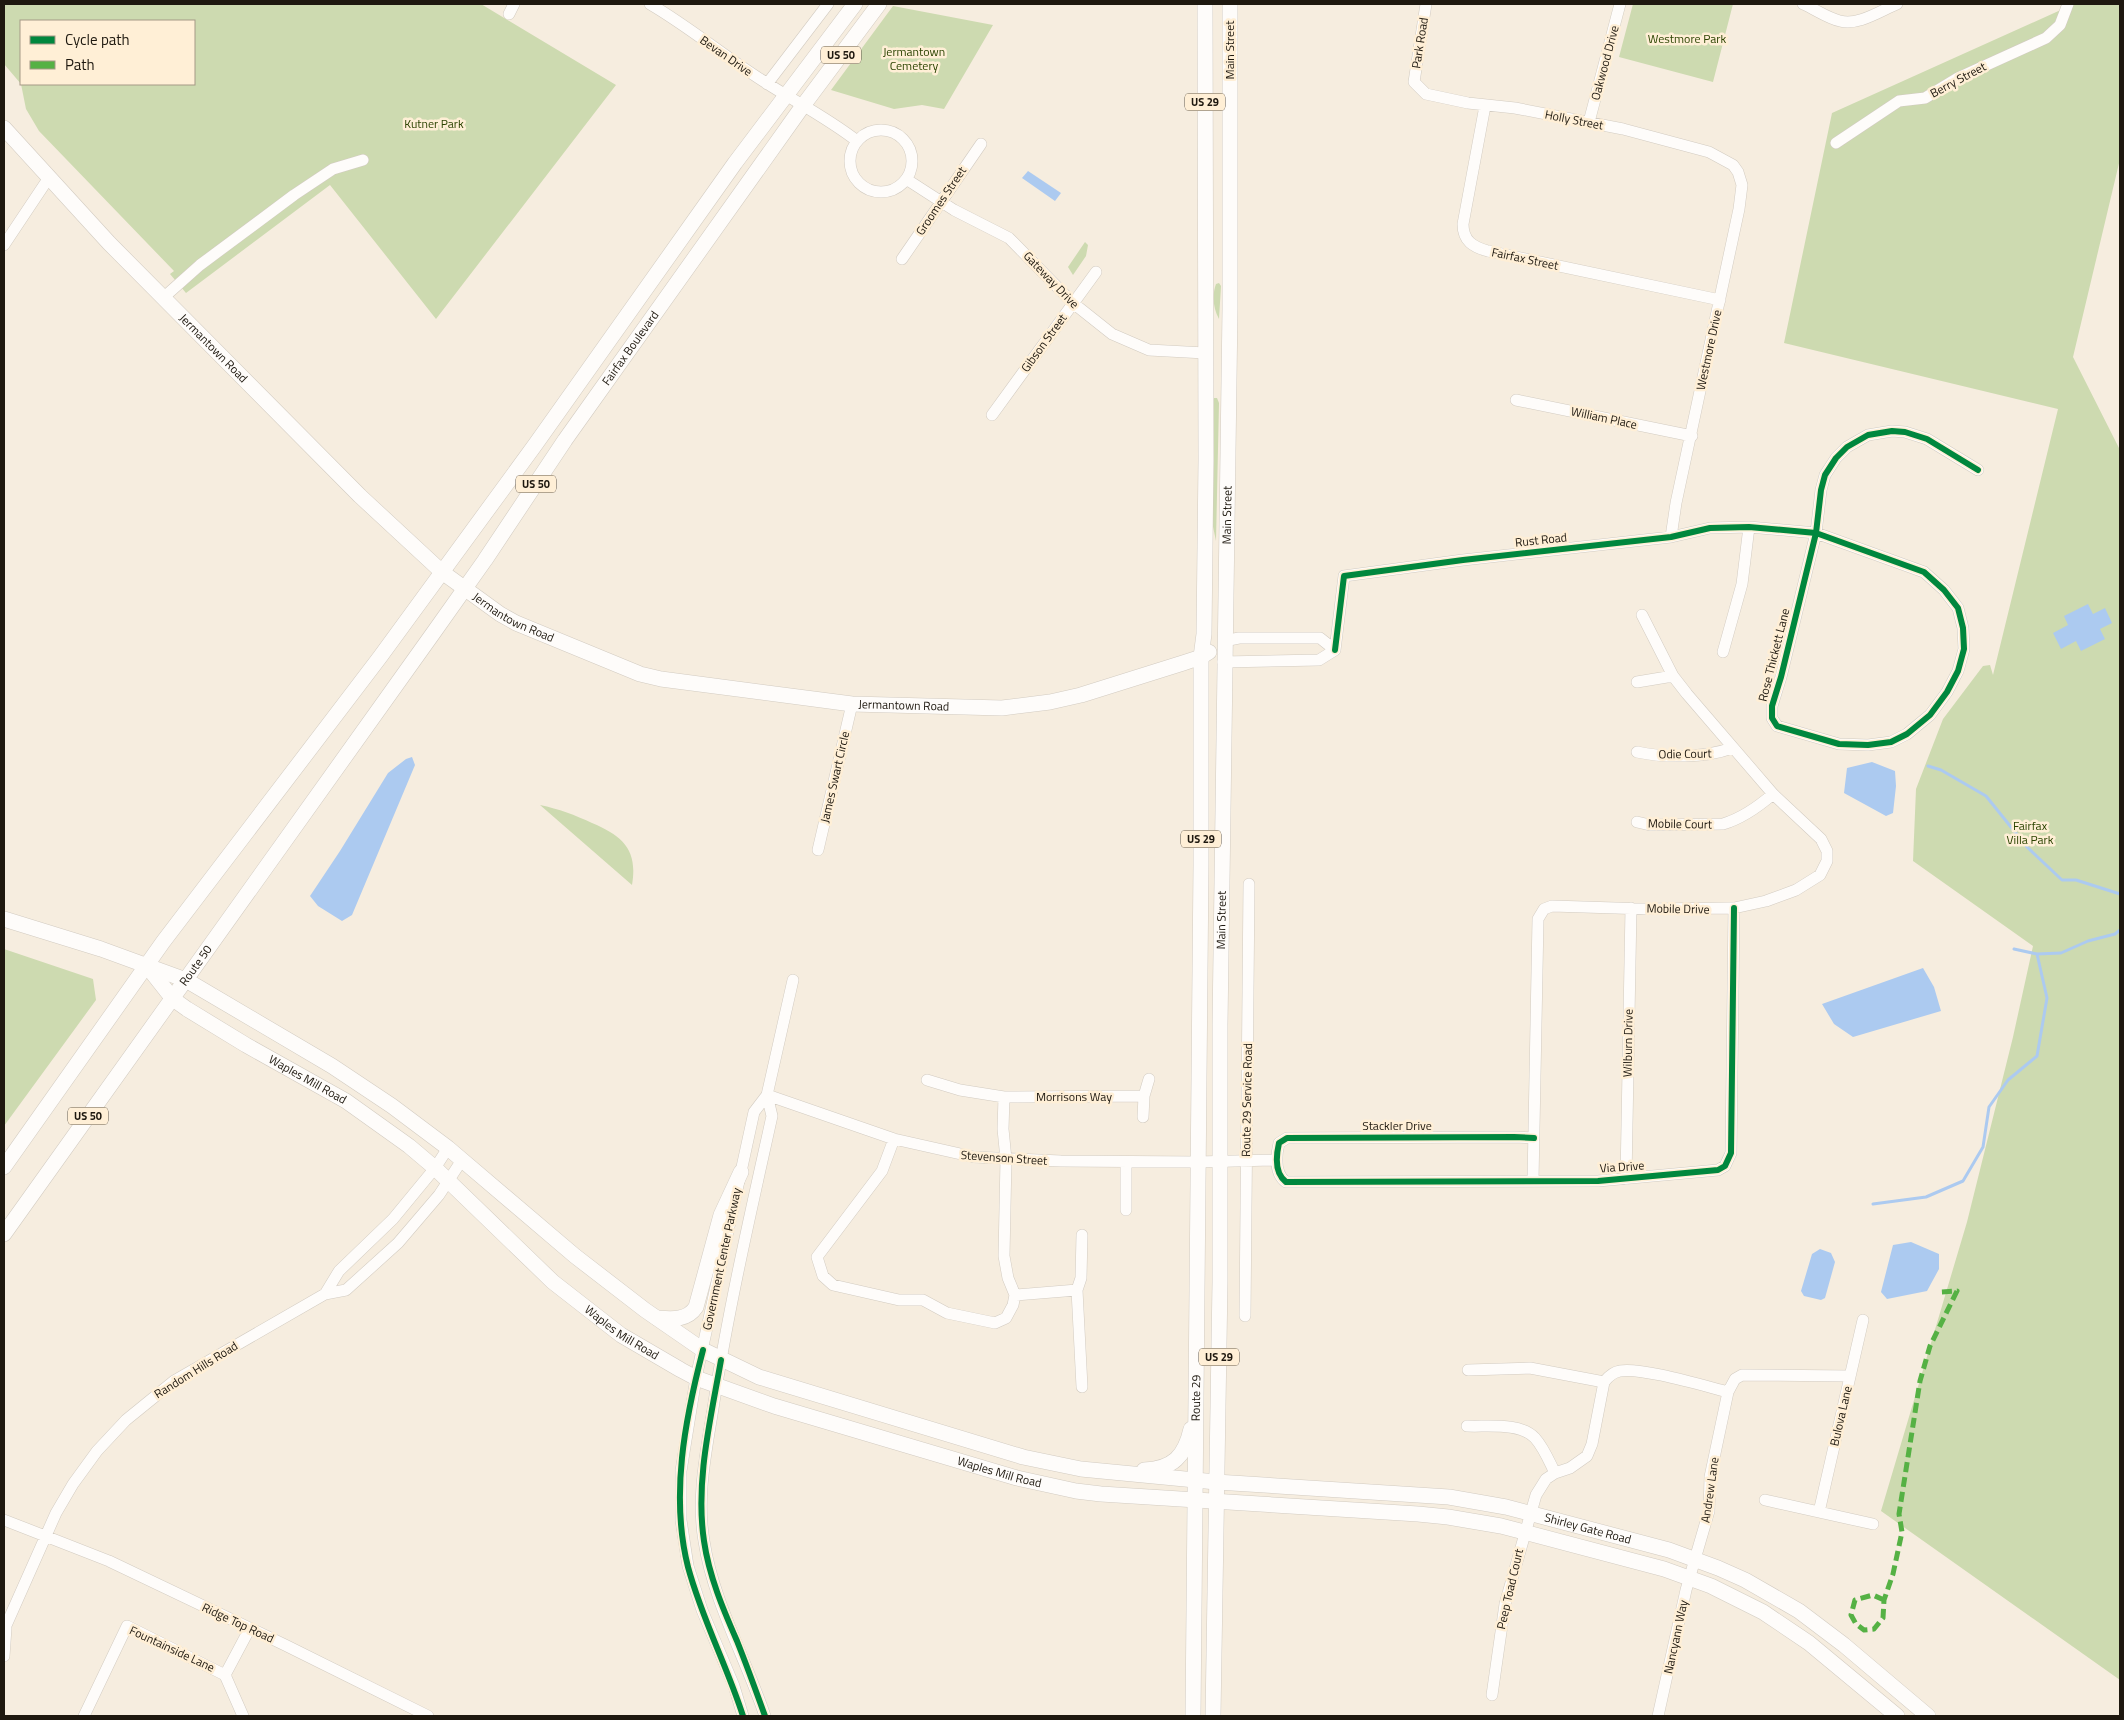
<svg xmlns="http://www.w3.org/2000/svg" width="2124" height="1720" viewBox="0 0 2124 1720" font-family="'Titillium Web',sans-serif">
<rect width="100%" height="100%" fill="#f6eddf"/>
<path fill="#cddab0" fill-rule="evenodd" d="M4,4H481L616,85L436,319L330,185L186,293L170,274L174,271L39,131L26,109L21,84L4,64ZM21,21H194V84H21Z
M1633,4H1733L1713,82L1619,57Z
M2074,4H2120V159L2073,357L2120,450V1680L1881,1511L1967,1222L2013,1037L2033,946L1913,861L1916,789L1943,719L1983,666L1990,665L1993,675L2058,409L1784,343L1832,113Z
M893,6L993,25L944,109L922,105L894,109L831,90Z
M1085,242L1088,245L1086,256L1073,275L1068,267Z
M1219,283L1221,286L1219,319C1213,308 1212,295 1216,284Z
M1214,398H1217L1219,403L1216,541L1211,517L1212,401Z
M540,805C559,809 575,815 592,823C623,836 638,850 632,885Z
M4,949L93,979L96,1000L4,1126Z"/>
<path fill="#accaf0" d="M1028,171L1061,193L1055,201L1022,178Z
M2088,604L2093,614L2105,608L2112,623L2100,629L2105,639L2081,651L2076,641L2061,649L2053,633L2068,625L2064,616Z
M412,757L415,765L352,915L342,921L318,906L310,896L340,851L388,773L406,759Z
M1872,762L1895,771L1896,786L1893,813L1886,816L1844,793L1847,768Z
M1923,968L1934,987L1941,1011L1853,1037L1834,1024L1822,1004Z
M1911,1242L1939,1254V1269L1927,1291L1887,1299L1881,1292L1893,1245Z
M1820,1249L1831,1253L1835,1262L1825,1298L1821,1300L1804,1296L1801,1291L1812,1254Z"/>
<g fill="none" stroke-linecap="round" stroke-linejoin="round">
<path stroke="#accaf0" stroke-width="3" d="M1928,766L1941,770L1986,796L2027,847L2062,880H2076L2120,894
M2014,949L2037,954
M1873,1204L1926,1197L1963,1181L1983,1147L1989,1107L2008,1080L2037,1056L2047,998L2037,954L2061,953L2088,941L2115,934L2120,930"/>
<g stroke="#d2cbc1" stroke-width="12">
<path id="minor" d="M650,4C686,25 719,52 754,75C788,98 825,116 857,141
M1426,4L1414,82L1426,94L1468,103L1515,108L1623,129L1709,152L1733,165L1738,172L1742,185L1739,209L1676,503L1671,537
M1803,4C1815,9 1827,18 1840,21C1858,26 1880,11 1897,4
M509,14L514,4
M767,84L828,4
M1485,106L1463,224C1463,241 1473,247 1488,251L1720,300
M1589,122L1620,4
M850 161a31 31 0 1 1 62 0a31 31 0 1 1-62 0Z
M1836,143L1899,101L1925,98L1958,78L2046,38L2060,25L2068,4
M906,179L954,210L1009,238L1073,303L1112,334L1149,350L1205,353
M4,245L48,179
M902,259L981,144
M163,298L200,265L294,195L333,169L363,160
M1516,400L1692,436
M992,415L1096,272
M1335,650L1344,576L1463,560L1671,537L1710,528L1749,527L1816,533L1924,572L1944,590L1958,608L1963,628L1964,649L1958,671L1947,692L1930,715L1907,734L1891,742L1868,745L1839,744L1777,726L1772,718V706L1781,677L1816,533L1821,490L1825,475L1836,458L1847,447L1868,435L1892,431L1905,432L1927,439L1978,470
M1723,652L1742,584L1749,527
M1223,662L1319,660L1335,650L1320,638H1239L1224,641
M1637,682L1673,676
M1637,752C1665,758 1705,758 1732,748
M1637,822L1650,825L1723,824C1743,818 1758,807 1773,794
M818,850L852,704
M927,1080L960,1090L1004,1097L1144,1096
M767,1095L894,1139L974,1157L1061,1161L1198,1162L1276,1160
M1143,1117L1144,1096L1149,1079
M1534,1138L1514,1137L1287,1138L1279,1143C1276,1156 1274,1173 1286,1182L1598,1181L1718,1170L1725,1166L1731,1153L1734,908
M894,1139L882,1171L817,1257L823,1276L833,1285L899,1300H923L947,1313L995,1323L1006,1318L1013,1305L1015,1295L1008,1278L1004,1256L1006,1159L1003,1129L1004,1097
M1626,1179L1631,908
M1533,1181L1538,919L1544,909L1552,906L1647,909L1734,908L1766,901L1796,890L1820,875L1827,861V851L1821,839L1773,794L1687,694L1673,676L1642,615
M1126,1210V1162
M1077,1290L1082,1387
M325,1294L339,1271L393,1219L435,1168L448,1148
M1015,1295L1077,1290L1081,1278L1082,1235
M1245,1316L1249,884
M1468,1370L1530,1368L1604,1382
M1467,1426C1487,1427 1520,1422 1535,1438C1544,1448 1549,1461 1555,1473
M1765,1500L1873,1524
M1819,1512L1863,1320
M4,1520L109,1561L285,1645L428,1716
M4,1630L56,1513L73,1484L97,1451L126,1420L174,1381L325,1294L346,1290L398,1243L439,1195L462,1160
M4,1656L6,1628
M225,1675L250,1628
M1492,1695L1505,1604L1536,1495L1546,1479L1555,1473L1570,1468L1587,1456L1592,1444L1604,1382C1608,1377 1613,1372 1620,1371C1641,1367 1704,1386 1728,1392
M84,1716L127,1626L225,1675L243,1716
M743,1716L734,1686L702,1610L688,1566L681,1520V1471L696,1378L754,1112L767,1095L793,980
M765,1716C746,1659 713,1601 704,1541C696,1495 707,1448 714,1402C729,1306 751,1211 772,1116L767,1095
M1658,1716L1686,1590L1709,1511L1710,1477L1728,1392L1735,1379L1742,1375L1850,1376"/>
</g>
<g stroke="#d2cbc1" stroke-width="16">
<g id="major">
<path id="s1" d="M4,128L109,243L360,496L442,572L500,614L516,623L640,674L661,679L852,704L1002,708L1050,702L1081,695L1183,663L1201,657L1209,652"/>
<path id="s2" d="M4,919L101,949L186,980L332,1066L392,1106L448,1148L575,1256L645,1310L703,1350L759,1377L1023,1457L1081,1469L1216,1482L1449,1497L1506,1507L1669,1550L1718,1568L1745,1580L1799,1611L1844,1645L1928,1716"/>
<path id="s3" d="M147,966L173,999L187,1009L246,1045L346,1101L409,1146L435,1168L553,1282L621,1335L681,1370L696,1378L774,1406L1017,1478L1076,1491L1101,1494L1418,1514L1448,1517L1501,1526L1664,1569L1711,1586L1763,1612L1809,1643L1897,1716"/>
<path d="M4,1167L163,942L380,657L535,445L735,163L855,4"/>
<path id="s4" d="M4,1234L434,632L485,560L565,440L802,107L879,4"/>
<path d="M657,1318C671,1319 687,1321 696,1307L721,1215L741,1172"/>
<path d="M1144,1470C1173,1469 1185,1456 1191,1429"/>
<path id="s5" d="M1193,1716L1201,865V657L1204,634L1206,460L1205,4"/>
<path id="s6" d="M1213,1716L1220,1282V1025L1230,309V4"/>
</g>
</g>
<use href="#minor" stroke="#fefcfa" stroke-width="11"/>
<use href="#major" stroke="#fefcfa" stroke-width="15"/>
<path stroke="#55b144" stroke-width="5" stroke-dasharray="10 5" stroke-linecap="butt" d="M1884,1600L1873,1595L1855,1600L1851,1615L1856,1624L1864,1630L1874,1629L1883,1618L1884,1600L1893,1574L1902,1532L1899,1514L1920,1381L1930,1346L1957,1291L1940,1292"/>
<g stroke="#ffefd6" stroke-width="9">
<path id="cycleway" d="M1335,650L1344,576L1463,560L1671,537L1710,528L1749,527L1816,533L1924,572L1944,590L1958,608L1963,628L1964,649L1958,671L1947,692L1930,715L1907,734L1891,742L1868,745L1839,744L1777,726L1772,718V706L1781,677L1816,533L1821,490L1825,475L1836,458L1847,447L1868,435L1892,431L1905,432L1927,439L1978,470
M1534,1138L1514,1137L1287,1138L1279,1143C1276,1156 1274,1173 1286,1182L1598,1181L1718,1170L1725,1166L1731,1153L1734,908
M703,1350C685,1419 670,1496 688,1567C702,1619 727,1666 743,1716
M721,1360C711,1418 695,1481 704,1541C709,1576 723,1609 737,1641C747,1666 756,1691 765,1716"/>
</g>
<use href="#cycleway" stroke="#00873e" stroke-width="6"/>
</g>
<g text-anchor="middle" stroke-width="5" stroke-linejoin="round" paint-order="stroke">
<g fill="#ffefd6" stroke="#62584b" stroke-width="1">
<rect x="821" y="46.5" width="40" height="17" rx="4"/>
<rect x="1185" y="93.5" width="40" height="17" rx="4"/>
<rect x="516" y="475.5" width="40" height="17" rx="4"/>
<rect x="1181" y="830.5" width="40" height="17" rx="4"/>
<rect x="68" y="1107.5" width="40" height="17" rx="4"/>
<rect x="1199" y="1348.5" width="40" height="17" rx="4"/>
</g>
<g font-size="11" font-weight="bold" fill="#1e180f">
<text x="841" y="59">US 50</text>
<text x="1205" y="106">US 29</text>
<text x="536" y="488">US 50</text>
<text x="1201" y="843">US 29</text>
<text x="88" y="1120">US 50</text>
<text x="1219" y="1361">US 29</text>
</g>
<g font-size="12" fill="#2b4300" stroke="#ffefd6">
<text x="1687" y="43">Westmore Park</text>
<text x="914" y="56">Jermantown<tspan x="914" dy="14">Cemetery</tspan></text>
<text x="434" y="128">Kutner Park</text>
<text x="2030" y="830">Fairfax<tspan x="2030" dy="14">Villa Park</tspan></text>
</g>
<g font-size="12" fill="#1e180f" stroke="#ffefd6">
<text transform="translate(1420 43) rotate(-81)" y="4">Park Road</text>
<text transform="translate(1230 50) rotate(-90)" y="4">Main Street</text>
<text transform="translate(726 56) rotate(35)" y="4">Bevan Drive</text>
<text transform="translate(1605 63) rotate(-75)" y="4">Oakwood Drive</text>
<text transform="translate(1958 80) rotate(-28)" y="4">Berry Street</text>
<text transform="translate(1574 120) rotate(11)" y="4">Holly Street</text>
<text transform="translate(941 201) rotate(-56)" y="4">Groomes Street</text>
<text transform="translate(1525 259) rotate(12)" y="4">Fairfax Street</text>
<text transform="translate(1051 280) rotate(46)" y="4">Gateway Drive</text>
<text transform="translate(1044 343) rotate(-54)" y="4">Gibson Street</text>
<text dy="4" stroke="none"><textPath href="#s1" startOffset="304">Jermantown Road</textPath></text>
<text dy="4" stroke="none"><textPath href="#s4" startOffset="1085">Fairfax Boulevard</textPath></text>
<text transform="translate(1709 350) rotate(-78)" y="4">Westmore Drive</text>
<text transform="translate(1604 418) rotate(12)" y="4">William Place</text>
<text dy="4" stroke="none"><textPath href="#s6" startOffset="1201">Main Street</textPath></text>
<text transform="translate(1541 540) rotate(-6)" y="4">Rust Road</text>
<text dy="4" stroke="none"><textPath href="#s1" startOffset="709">Jermantown Road</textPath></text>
<text transform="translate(1774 655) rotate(-76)" y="4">Rose Thickett Lane</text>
<text dy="4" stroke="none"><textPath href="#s1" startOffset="1114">Jermantown Road</textPath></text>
<text transform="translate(1685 754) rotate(-1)" y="4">Odie Court</text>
<text transform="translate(835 777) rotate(-77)" y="4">James Swart Circle</text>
<text transform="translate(1680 824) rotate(1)" y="4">Mobile Court</text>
<text transform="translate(1678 909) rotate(1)" y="4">Mobile Drive</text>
<text dy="4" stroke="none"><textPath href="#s6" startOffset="796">Main Street</textPath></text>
<text dy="4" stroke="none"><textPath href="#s4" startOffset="330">Route 50</textPath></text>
<text transform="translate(1628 1043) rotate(-89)" y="4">Wilburn Drive</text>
<text dy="4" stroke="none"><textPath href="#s3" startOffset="199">Waples Mill Road</textPath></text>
<text x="1074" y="1101">Morrisons Way</text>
<text transform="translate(1247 1100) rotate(-89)" y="4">Route 29 Service Road</text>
<text x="1397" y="1130">Stackler Drive</text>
<text transform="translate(1004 1158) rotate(4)" y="4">Stevenson Street</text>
<text transform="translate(1622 1167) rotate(-4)" y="4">Via Drive</text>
<text transform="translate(722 1259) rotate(-78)" y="4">Government Center Parkway</text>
<text dy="4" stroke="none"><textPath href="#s3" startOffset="604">Waples Mill Road</textPath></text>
<text transform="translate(196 1370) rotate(-32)" y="4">Random Hills Road</text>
<text dy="4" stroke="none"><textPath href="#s5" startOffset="318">Route 29</textPath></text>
<text transform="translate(1841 1416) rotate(-77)" y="4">Bulova Lane</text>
<text dy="4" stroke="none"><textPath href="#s3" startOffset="1009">Waples Mill Road</textPath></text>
<text transform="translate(1710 1490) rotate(-82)" y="4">Andrew Lane</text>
<text dy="4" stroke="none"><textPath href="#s2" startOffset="1738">Shirley Gate Road</textPath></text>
<text transform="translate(1510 1589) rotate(-77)" y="4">Peep Toad Court</text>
<text transform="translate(238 1623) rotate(25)" y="4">Ridge Top Road</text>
<text transform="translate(1676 1637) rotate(-78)" y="4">Nancyann Way</text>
<text transform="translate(172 1649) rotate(25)" y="4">Fountainside Lane</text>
</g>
</g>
<rect width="2124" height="1720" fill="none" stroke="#1e180f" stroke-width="10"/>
<rect x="20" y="20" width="175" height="65" fill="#ffefd6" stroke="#a59986"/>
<rect x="30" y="36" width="25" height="8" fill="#00873e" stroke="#a59986"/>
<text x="65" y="45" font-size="15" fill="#1e180f">Cycle path</text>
<rect x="30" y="61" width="25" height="8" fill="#55b144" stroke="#a59986"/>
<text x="65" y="70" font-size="15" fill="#1e180f">Path</text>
</svg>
